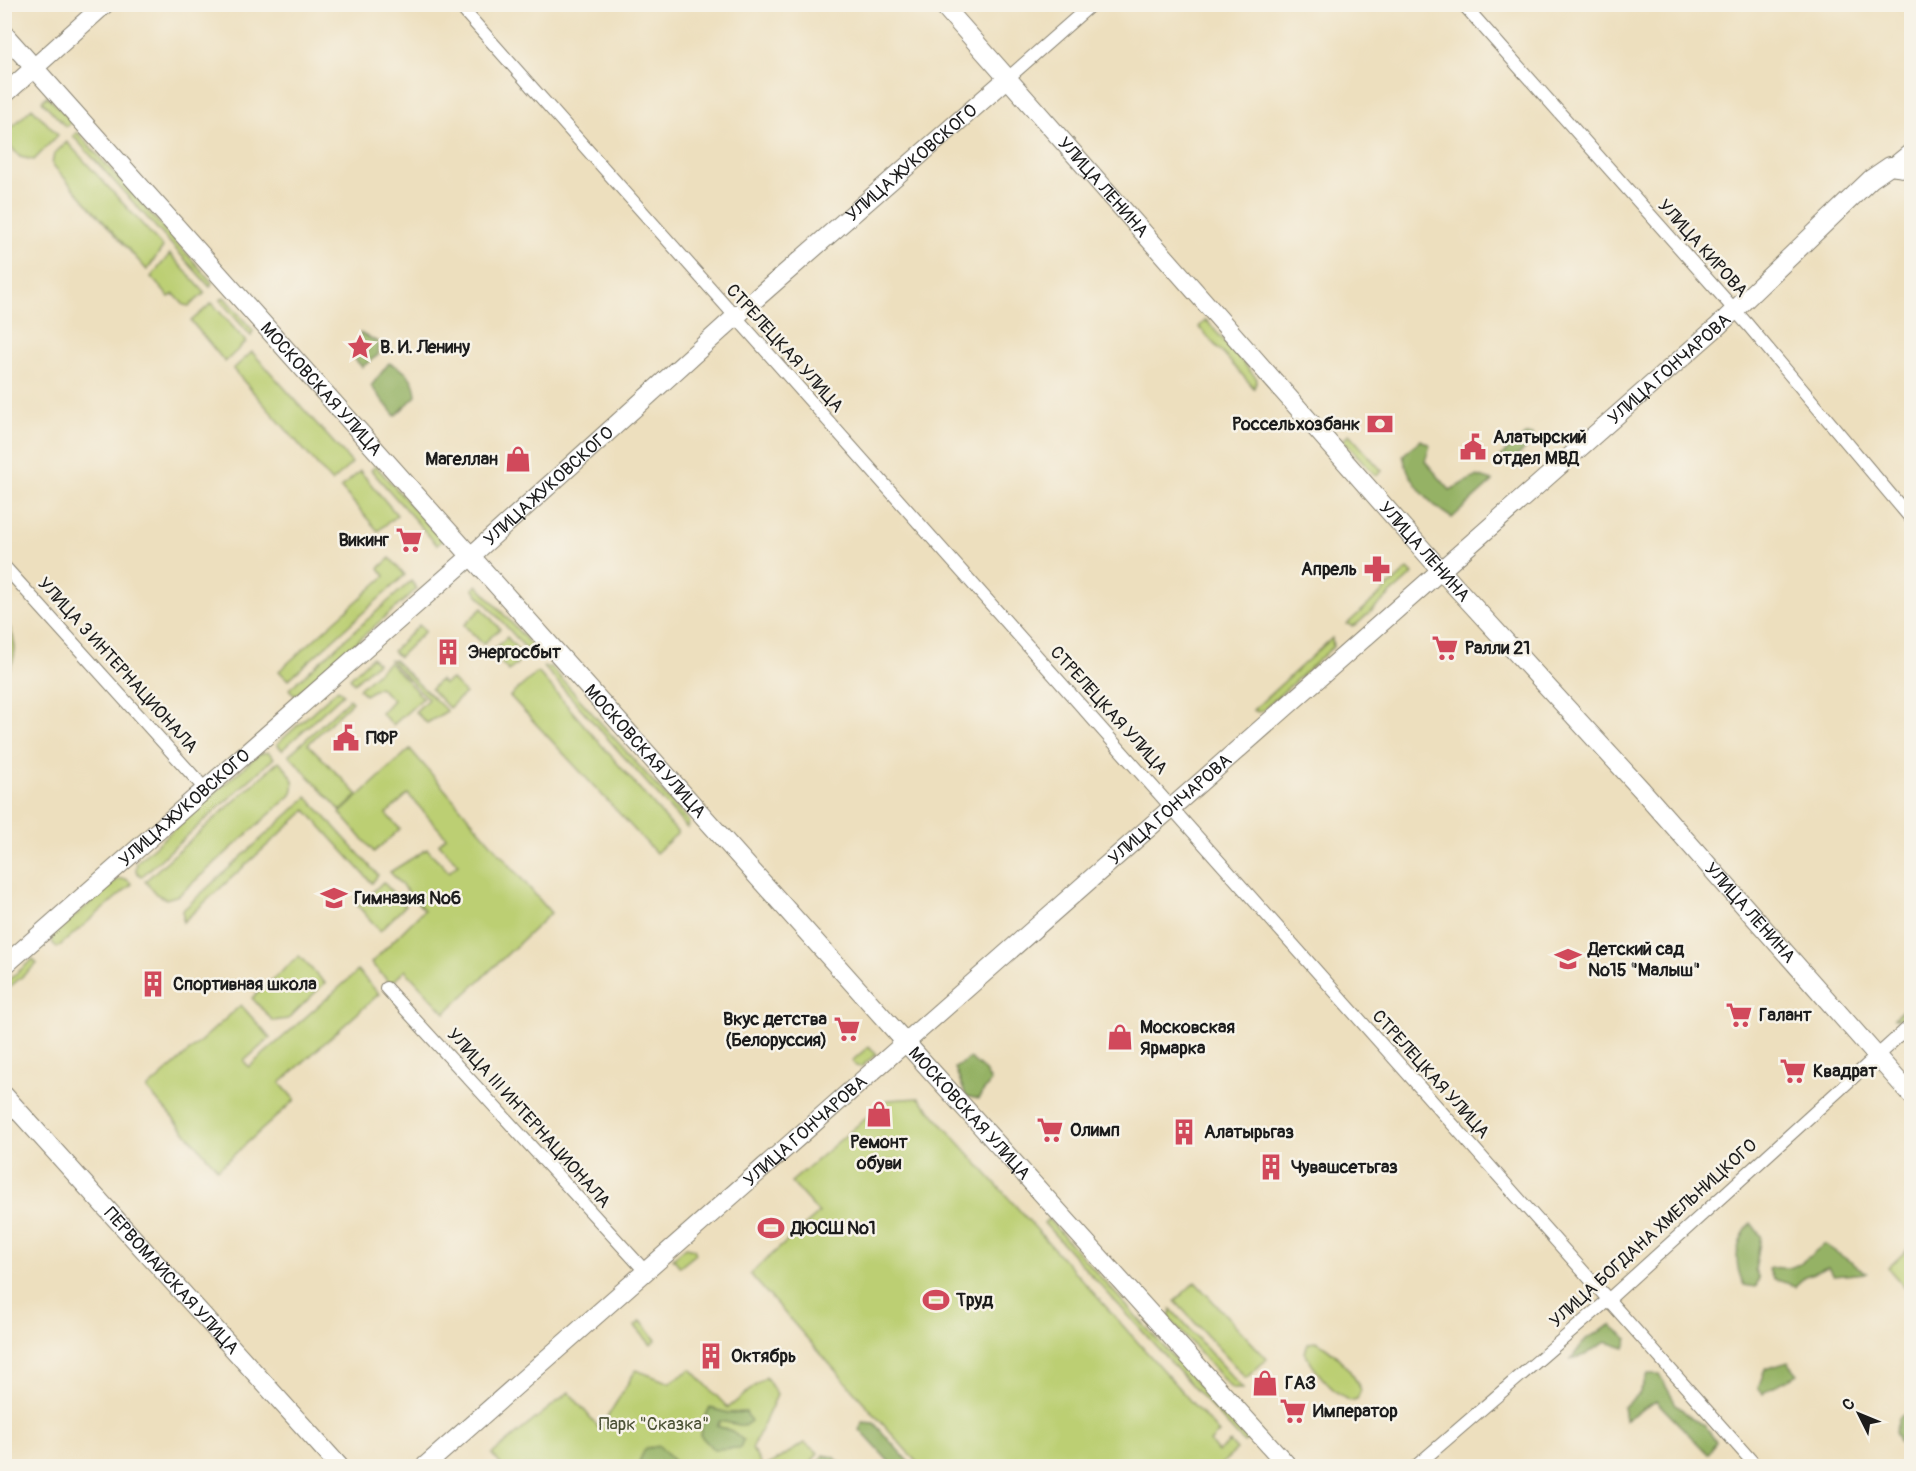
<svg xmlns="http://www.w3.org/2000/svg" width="1916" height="1471" viewBox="0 0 1916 1471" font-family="Pangolin,sans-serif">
<rect width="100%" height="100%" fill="#f7f3e8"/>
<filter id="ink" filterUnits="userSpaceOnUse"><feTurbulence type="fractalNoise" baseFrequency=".0167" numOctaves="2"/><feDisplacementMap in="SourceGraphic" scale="12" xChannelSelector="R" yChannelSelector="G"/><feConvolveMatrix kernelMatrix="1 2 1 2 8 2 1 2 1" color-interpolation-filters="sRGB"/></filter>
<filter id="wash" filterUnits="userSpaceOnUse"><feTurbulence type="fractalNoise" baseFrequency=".008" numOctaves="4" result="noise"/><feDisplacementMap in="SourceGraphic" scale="24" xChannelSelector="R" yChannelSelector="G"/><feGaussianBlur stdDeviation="1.35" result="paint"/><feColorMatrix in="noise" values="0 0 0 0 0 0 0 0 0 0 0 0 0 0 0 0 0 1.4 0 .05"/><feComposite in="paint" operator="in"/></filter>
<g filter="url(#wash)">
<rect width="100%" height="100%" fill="#eddfbe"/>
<path fill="#bccf73" stroke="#6c7648" stroke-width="1.5" d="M47,96L69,118L70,124L66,127L42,101Z
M32,108L58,135L34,160L20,157L4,139L5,134Z
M77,132L212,282L210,287L73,136Z
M67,142L163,247L147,270L52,164L54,154Z
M170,254L205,293L189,306L184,305L174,294L169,297L151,277Z
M224,297L253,331L251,336L220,300Z
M212,303L246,342L225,362L191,321Z
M1206,320L1257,379L1254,388L1199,327Z
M252,352L352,463L332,482L233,369Z
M1349,434L1382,471L1376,476L1343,440Z
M376,466L442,541L437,545L371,470Z
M360,471L397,515L378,531L341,488Z
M390,558L405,575L288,680L279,671L385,576L379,568Z
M1408,569L1413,574L1357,624L1352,626L1347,624Z
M411,581L417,589L295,696L289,689Z
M477,585L535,649L530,653L473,589Z
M482,608L500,629L483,644L464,625Z
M4,615C15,636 21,655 5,675Z
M419,625L425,631L399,657L393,651Z
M507,637L524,657L509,671L491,652Z
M1332,638L1333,647L1263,710L1258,712L1253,710Z
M372,657L377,663L354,683L350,678Z
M390,660H394L447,711L427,723L415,712L428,699Z
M389,662L423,698L393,725L381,713L393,700L379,687L365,695L359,689Z
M544,667H551L689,822L687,828Z
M538,672L678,833L656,853L510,696Z
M451,679L465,693L449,708L431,689L440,680L444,684Z
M338,689L343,694L282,750L277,744Z
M349,699L352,702L308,744L358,795L341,811L289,755Z
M410,749L551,913L445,1013L405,970L391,984L371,963L424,910L390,872L427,849L449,872L458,864L439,844L446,837L408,794L386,814L400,829L374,852L340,813Z
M268,752L274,758L141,877L136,871L137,862L259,754Z
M279,761C289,773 298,780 291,795L179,895L166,899L156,894L145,881Z
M307,797L378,875L372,883L306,810L183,922V910Z
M118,879H126L132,884L57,948L52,942V936Z
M383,882L405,906L380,931L358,906Z
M299,956L325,983L288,1019L273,1021L252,998Z
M33,959L37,964L5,991V983Z
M358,971L379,994L280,1083L295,1100L218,1169L147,1089L241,1005L270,1038L244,1061L249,1067Z
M1911,1002V1013L1904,1019L1894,1018Z
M869,1046L876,1054L861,1067L856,1066L852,1061Z
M919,1098L1219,1433L1210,1442L1218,1452L1230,1442L1237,1450L1219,1466H920L750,1274L819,1213L791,1182L887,1100Z
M1048,1219L1248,1440L1244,1443L1044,1223Z
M1911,1246V1295L1888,1268Z
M686,1247L694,1249L696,1254L680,1267L673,1258Z
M1195,1282L1267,1359L1246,1378L1175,1301Z
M1171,1309L1243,1389H1232L1169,1318Z
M641,1321L656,1340L651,1345L635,1326Z
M1316,1341C1334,1350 1353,1372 1361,1390L1357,1399L1349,1401C1332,1391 1313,1370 1305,1352L1308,1344Z
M691,1369L728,1408L766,1377L777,1395L752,1449L762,1466H502L492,1454L569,1392L600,1429L636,1370L670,1383Z
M805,1443L818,1453L809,1466H766Z"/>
<path fill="#95b265" stroke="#586740" stroke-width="1.5" d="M360,333L380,343L378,355L362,367L354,358Z
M389,363C406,370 415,378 416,396L395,416L371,386Z
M1525,435H1532L1535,442L1504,466L1501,456Z
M1421,440L1430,445L1425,461L1450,490L1477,476L1493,481L1452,518C1430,505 1407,480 1403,455Z
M970,1058L984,1070L991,1081L978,1099L966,1096L955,1068Z
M1751,1223L1761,1236L1755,1270L1759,1278L1756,1287L1744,1285C1733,1264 1735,1241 1751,1223Z
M1824,1244L1867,1273L1834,1276L1828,1267L1806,1276L1795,1286L1774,1279L1768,1269C1777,1265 1784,1270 1792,1267C1804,1263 1814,1252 1824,1244Z
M1611,1325L1628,1339L1625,1348L1606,1342L1585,1355L1571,1359L1586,1339Z
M1788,1362L1798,1374C1786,1383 1771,1384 1763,1394L1758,1388L1765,1369Z
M1648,1374H1659L1676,1404L1692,1419L1705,1425L1716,1442L1708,1454L1656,1401L1625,1420L1623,1407L1639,1394Z
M710,1408L728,1413L746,1412L751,1421L744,1426L720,1421L717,1426L732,1431L743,1440L740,1448L713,1449L700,1435L704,1417Z
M1911,1410L1912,1449H1911L1899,1442L1895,1432L1899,1418Z
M862,1422L874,1423L912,1466H893L860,1430Z
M659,1446L679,1466H637L645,1449Z
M823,1455L834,1457L843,1466H816Z"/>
</g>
<g filter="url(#ink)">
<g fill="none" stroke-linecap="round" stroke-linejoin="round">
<g stroke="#847e6d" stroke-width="14">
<path id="street" d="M458,4L1756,1466
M1463,4L1748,325L1912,520
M1008,78L1092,4
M1890,166L1912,148
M4,566L205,789
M386,988L645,1271
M1416,1466L1608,1300L1912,1024"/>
</g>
<g stroke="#847e6d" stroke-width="20">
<g id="secondary">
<path id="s1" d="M942,4L1453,584L1641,789L1912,1096"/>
<path id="s2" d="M4,34L907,1044L1288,1466"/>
<path d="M4,95L105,4"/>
<path id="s3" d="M4,966L471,556L734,318L1008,78"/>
<path id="s4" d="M4,1095L339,1466"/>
<path id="s5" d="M425,1466L1718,326L1871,179L1890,166L1912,169"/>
</g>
</g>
<use href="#street" stroke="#fff" stroke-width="12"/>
<use href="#secondary" stroke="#fff" stroke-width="18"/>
</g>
</g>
<defs>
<g id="sight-bare" transform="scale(2.07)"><path d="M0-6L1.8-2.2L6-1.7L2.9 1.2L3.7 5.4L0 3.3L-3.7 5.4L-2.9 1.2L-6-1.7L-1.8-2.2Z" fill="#d1495b" stroke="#f7f3e8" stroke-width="2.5" paint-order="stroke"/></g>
<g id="bank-bare" transform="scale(2.07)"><path d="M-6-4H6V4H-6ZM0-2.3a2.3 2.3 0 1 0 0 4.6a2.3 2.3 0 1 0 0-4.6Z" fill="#d1495b" stroke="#f7f3e8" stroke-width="2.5" paint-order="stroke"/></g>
<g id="civic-bare" transform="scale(2.07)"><path d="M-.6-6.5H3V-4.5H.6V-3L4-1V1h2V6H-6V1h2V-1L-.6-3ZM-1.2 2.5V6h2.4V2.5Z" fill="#d1495b" stroke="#f7f3e8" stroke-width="2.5" paint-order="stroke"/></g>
<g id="shop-bare" transform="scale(2.07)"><path d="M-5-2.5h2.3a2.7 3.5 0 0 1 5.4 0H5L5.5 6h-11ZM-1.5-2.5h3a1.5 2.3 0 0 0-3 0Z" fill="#d1495b" stroke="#f7f3e8" stroke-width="2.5" paint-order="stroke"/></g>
<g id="supermarket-bare" transform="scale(2.07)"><path d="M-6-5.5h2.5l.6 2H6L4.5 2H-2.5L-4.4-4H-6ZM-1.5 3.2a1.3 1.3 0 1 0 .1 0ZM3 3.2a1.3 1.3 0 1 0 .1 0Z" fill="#d1495b" stroke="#f7f3e8" stroke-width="2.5" paint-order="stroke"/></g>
<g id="pharmacy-bare" transform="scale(2.07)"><path d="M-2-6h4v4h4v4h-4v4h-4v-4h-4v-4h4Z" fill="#d1495b" stroke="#f7f3e8" stroke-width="2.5" paint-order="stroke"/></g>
<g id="building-bare" transform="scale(2.07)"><path d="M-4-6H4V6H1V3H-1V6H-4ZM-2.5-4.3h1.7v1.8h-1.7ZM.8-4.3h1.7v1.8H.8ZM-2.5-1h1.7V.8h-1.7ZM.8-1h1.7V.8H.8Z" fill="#d1495b" stroke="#f7f3e8" stroke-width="2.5" paint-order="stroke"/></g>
<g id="school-bare" transform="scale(2.07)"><path d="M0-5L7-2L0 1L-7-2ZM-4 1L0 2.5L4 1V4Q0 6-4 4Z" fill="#d1495b" stroke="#f7f3e8" stroke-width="2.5" paint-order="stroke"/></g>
<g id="stadium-bare" transform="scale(2.07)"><path d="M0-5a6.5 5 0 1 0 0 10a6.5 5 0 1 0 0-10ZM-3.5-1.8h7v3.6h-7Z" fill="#d1495b" stroke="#f7f3e8" stroke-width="2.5" paint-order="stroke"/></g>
</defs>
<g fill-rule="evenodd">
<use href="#sight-bare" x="360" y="347"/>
<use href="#bank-bare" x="1380" y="424"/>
<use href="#civic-bare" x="1473" y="447"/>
<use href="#shop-bare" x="518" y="459"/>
<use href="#supermarket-bare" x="409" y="540"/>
<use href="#pharmacy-bare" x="1377" y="569"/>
<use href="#supermarket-bare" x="1445" y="648"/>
<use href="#building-bare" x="448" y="652"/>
<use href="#civic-bare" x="346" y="738"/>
<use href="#school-bare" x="334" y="898"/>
<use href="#school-bare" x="1568" y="959"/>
<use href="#building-bare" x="153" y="984"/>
<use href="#supermarket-bare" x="1739" y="1015"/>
<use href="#supermarket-bare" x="847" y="1029"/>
<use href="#shop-bare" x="1120" y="1037"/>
<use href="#supermarket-bare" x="1793" y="1071"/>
<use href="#shop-bare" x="879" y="1114"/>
<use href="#supermarket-bare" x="1050" y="1130"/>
<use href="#building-bare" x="1184" y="1132"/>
<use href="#building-bare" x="1271" y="1167"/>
<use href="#stadium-bare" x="771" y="1228"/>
<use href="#stadium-bare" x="936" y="1300"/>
<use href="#building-bare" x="711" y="1356"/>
<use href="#shop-bare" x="1265" y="1383"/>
<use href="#supermarket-bare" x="1293" y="1411"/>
</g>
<g text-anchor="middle" stroke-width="5" stroke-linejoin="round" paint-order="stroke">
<g font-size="18" fill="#1c1c1c" stroke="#f7f3e8">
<text dy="6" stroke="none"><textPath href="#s3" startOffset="1212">УЛИЦА ЖУКОВСКОГО</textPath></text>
<text dy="6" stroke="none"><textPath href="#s1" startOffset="244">УЛИЦА ЛЕНИНА</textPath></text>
<text transform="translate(1703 248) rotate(48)" y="6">УЛИЦА КИРОВА</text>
<text transform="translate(785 348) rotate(48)" y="6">СТРЕЛЕЦКАЯ УЛИЦА</text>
<text dy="6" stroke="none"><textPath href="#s5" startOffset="1659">УЛИЦА ГОНЧАРОВА</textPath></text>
<text dy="6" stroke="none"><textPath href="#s2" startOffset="476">МОСКОВСКАЯ УЛИЦА</textPath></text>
<text dy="6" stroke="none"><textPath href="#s3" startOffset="726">УЛИЦА ЖУКОВСКОГО</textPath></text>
<text dy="6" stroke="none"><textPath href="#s1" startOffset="730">УЛИЦА ЛЕНИНА</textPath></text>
<text transform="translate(118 665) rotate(48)" y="6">УЛИЦА 3 ИНТЕРНАЦИОНАЛА</text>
<text transform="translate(1109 710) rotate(48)" y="6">СТРЕЛЕЦКАЯ УЛИЦА</text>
<text dy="6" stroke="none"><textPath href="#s2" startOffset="962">МОСКОВСКАЯ УЛИЦА</textPath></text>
<text dy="6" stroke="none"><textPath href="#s3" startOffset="240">УЛИЦА ЖУКОВСКОГО</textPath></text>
<text dy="6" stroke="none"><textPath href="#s5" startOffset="993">УЛИЦА ГОНЧАРОВА</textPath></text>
<text dy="6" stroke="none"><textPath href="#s1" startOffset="1216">УЛИЦА ЛЕНИНА</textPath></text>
<text transform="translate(1431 1074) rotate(48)" y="6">СТРЕЛЕЦКАЯ УЛИЦА</text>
<text dy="6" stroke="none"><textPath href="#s2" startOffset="1448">МОСКОВСКАЯ УЛИЦА</textPath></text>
<text transform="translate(529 1118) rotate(48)" y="6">УЛИЦА III ИНТЕРНАЦИОНАЛА</text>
<text dy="6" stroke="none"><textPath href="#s5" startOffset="507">УЛИЦА ГОНЧАРОВА</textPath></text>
<text transform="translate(1653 1233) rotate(-42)" y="6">УЛИЦА БОГДАНА ХМЕЛЬНИЦКОГО</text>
<text dy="6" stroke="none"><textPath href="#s4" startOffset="250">ПЕРВОМАЙСКАЯ УЛИЦА</textPath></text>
</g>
<g font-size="18" font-weight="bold" fill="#1c1c1c" stroke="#f7f3e8" text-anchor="start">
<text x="380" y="353">В. И. Ленину</text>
<text x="1360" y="430" text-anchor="end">Россельхозбанк</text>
<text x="1493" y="443">Алатырский<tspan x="1493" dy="21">отдел МВД</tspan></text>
<text x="498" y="465" text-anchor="end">Магеллан</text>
<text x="389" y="546" text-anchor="end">Викинг</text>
<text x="1357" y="575" text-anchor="end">Апрель</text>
<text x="1465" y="654">Ралли 21</text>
<text x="468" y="658">Энергосбыт</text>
<text x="366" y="744">ПФР</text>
<text x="354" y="904">Гимназия №6</text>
<text x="1588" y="955">Детский сад<tspan x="1588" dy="21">№15 "Малыш"</tspan></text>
<text x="173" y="990">Спортивная школа</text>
<text x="1759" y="1021">Галант</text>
<text x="827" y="1025" text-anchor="end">Вкус детства<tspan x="827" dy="21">(Белоруссия)</tspan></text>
<text x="1140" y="1033">Московская<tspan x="1140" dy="21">Ярмарка</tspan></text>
<text x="1813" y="1077">Квадрат</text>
<text x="1070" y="1136">Олимп</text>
<text x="1204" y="1138">Алатырьгаз</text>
<text x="879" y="1148" text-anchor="middle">Ремонт<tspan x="879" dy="21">обуви</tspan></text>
<text x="1291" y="1173">Чувашсетьгаз</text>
<text x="791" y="1234">ДЮСШ №1</text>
<text x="956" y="1306">Труд</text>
<text x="731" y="1362">Октябрь</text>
<text x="1285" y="1389">ГАЗ</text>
<text x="1313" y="1417">Император</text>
</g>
<g font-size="18" fill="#4c5236" stroke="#f7f3e8">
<text x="654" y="1430">Парк "Сказка"</text>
</g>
</g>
<rect width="1916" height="1471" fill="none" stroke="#f7f3e8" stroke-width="24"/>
<g transform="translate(1859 1414) rotate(313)" stroke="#f7f3e8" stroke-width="4.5" paint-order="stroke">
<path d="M0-4.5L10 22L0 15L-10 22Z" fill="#1c1c1c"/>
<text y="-9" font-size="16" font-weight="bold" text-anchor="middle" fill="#1c1c1c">С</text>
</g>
</svg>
